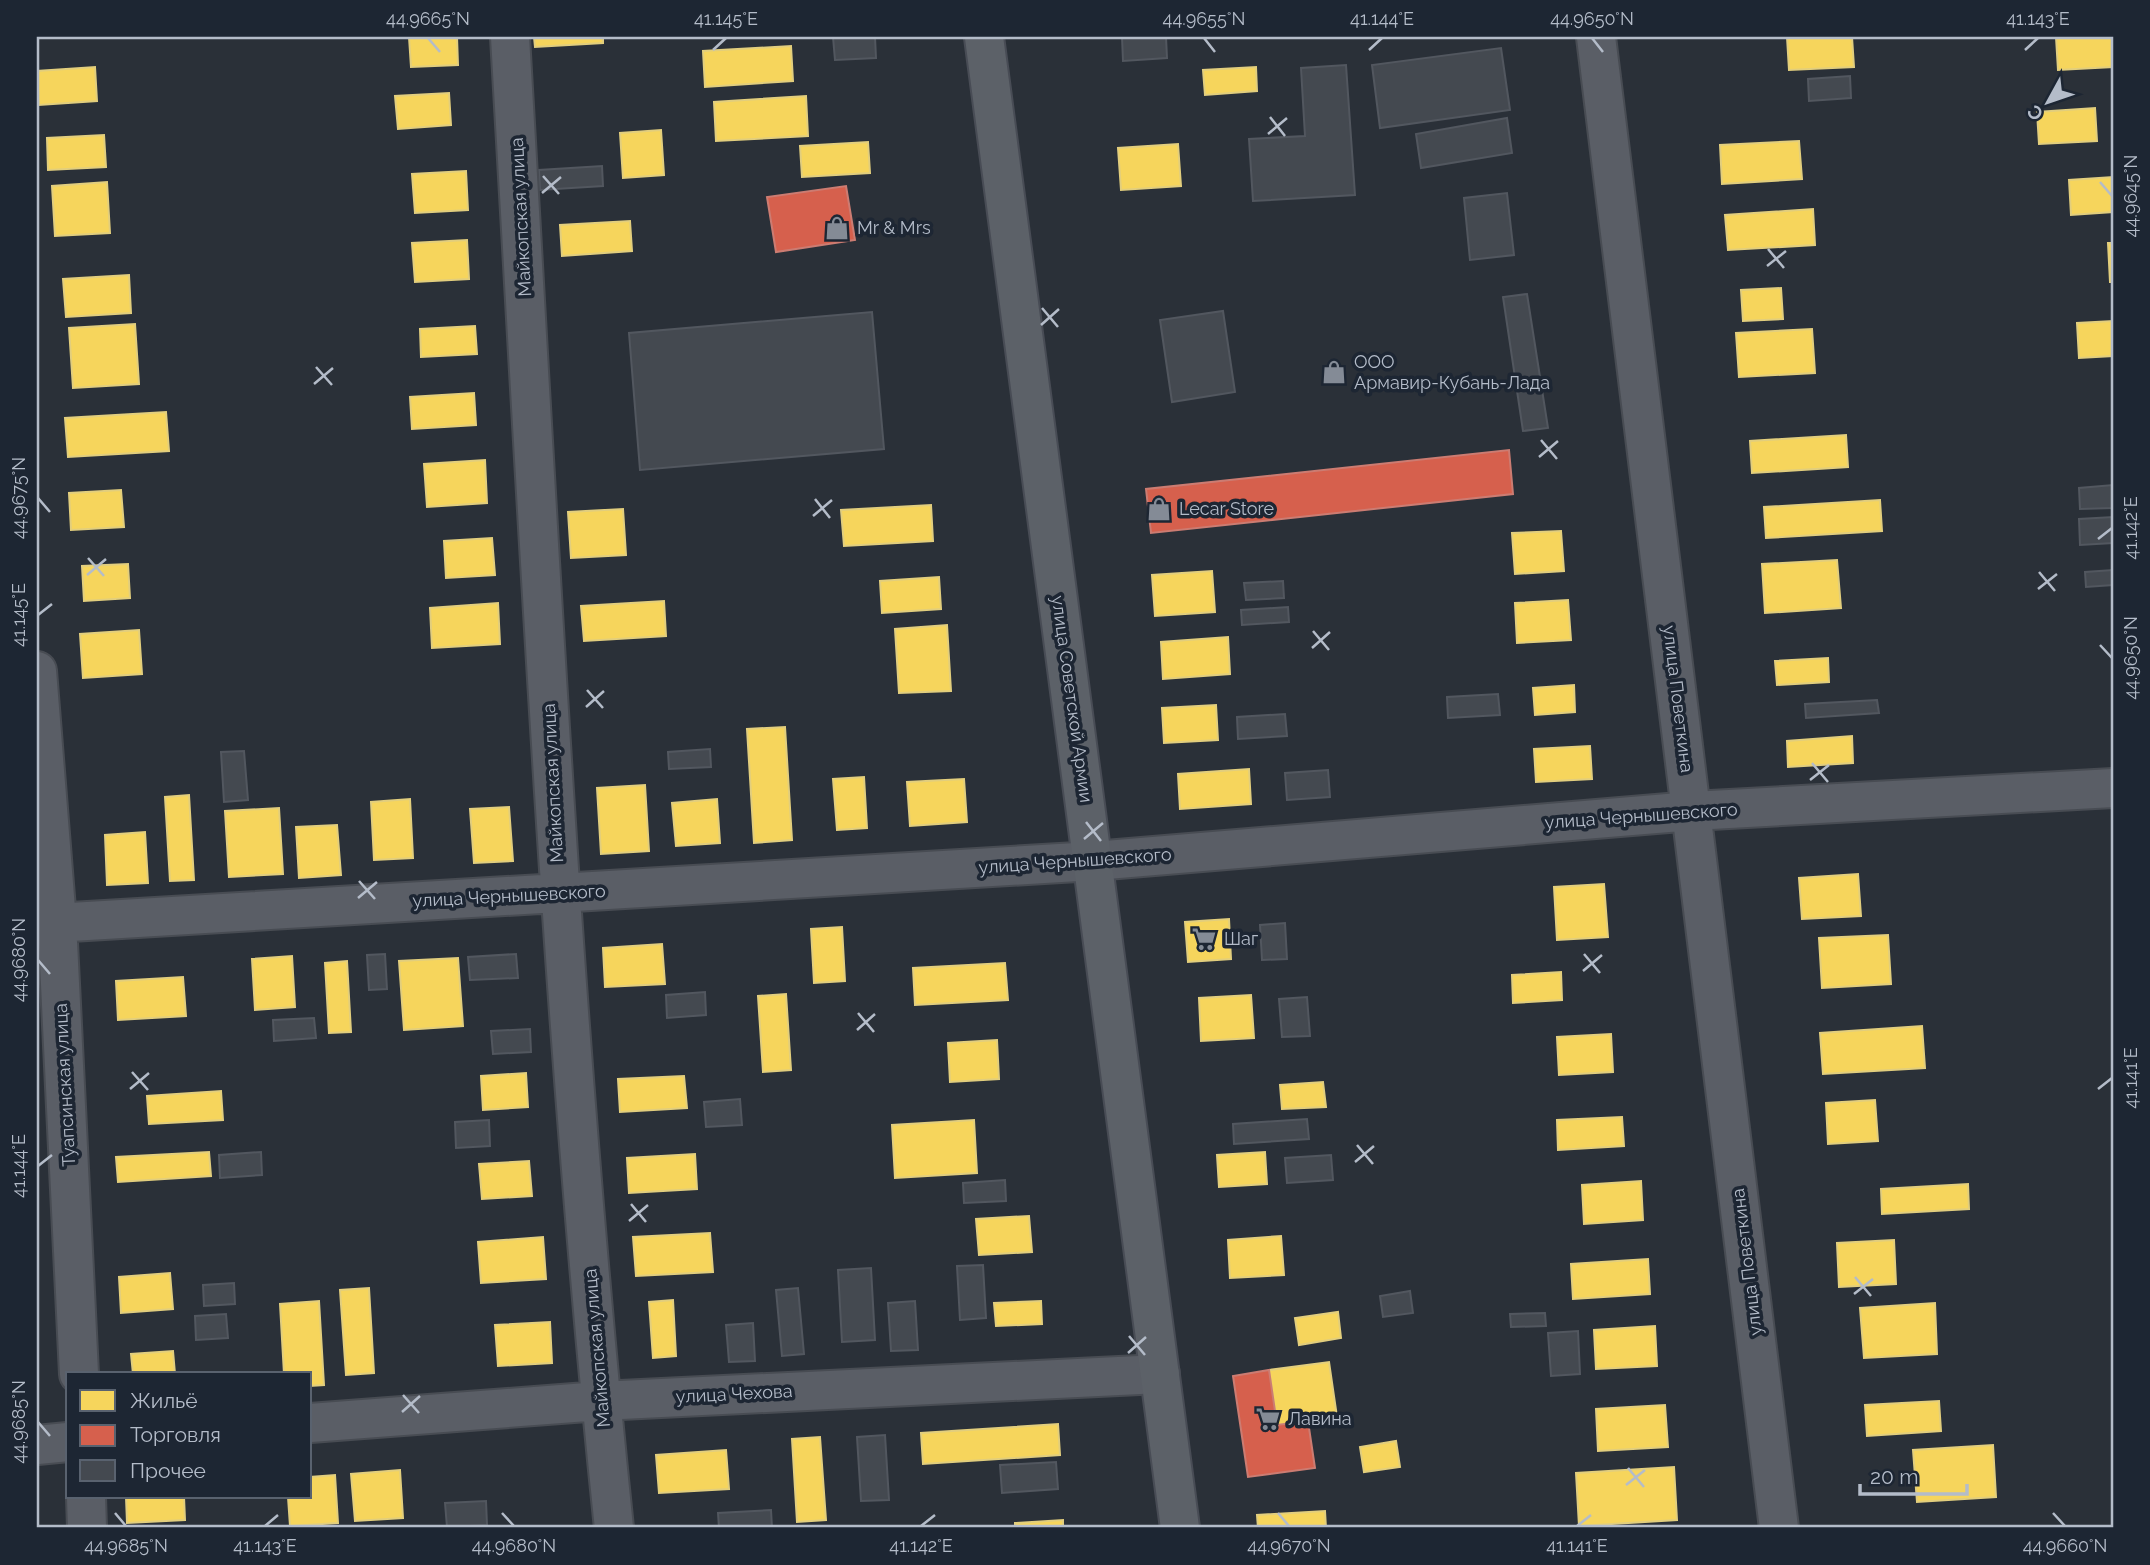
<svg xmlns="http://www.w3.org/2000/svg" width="2150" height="1565" viewBox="0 0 2150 1565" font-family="Raleway,sans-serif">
<rect width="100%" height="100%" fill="#2a3038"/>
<path fill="#f6d55c" stroke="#e2ce7d" stroke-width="2" d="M409,37H457L458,65L411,67Z
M534,37H603V43L535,47Z
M1787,37H1852L1854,67L1789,70Z
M2056,37H2113V67L2058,70Z
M791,46L793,81L705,87L703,51Z
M95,67L97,101L39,105L37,71Z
M1256,67L1257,91L1205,95L1203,70Z
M449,93L451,125L398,129L395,96Z
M806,96L808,136L716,141L714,102Z
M2095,108L2097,141L2039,144L2037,112Z
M661,130L664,175L623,178L620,133Z
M104,135L106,167L48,170L47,138Z
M1799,141L1802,179L1722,184L1720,145Z
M868,142L870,173L802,177L800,146Z
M1178,144L1181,186L1121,190L1118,148Z
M466,171L468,210L415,213L412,174Z
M2113,177V212L2071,215L2069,180Z
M107,182L110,233L55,236L52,186Z
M1813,209L1815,245L1728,250L1725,215Z
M630,221L632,251L562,256L560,225Z
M467,240L469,279L415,282L412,243Z
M2108,243H2113V282H2110Z
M129,275L131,313L66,317L63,279Z
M1781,288L1783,319L1743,321L1741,290Z
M2113,321V356L2079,358L2077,323Z
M135,324L139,384L73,388L69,328Z
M475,326L477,354L421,357L420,329Z
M1812,329L1815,373L1739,377L1736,333Z
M474,393L476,425L412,429L410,397Z
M166,412L169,451L68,457L65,418Z
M1846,435L1848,467L1752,473L1750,441Z
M485,460L487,503L427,507L424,464Z
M121,490L124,527L71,530L69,493Z
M1880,500L1882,531L1766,538L1764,507Z
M931,505L933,541L844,546L841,510Z
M623,509L626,555L571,558L568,512Z
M1561,531L1564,571L1515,574L1512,533Z
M492,538L495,575L446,578L444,541Z
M1837,560L1841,608L1765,613L1762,564Z
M128,564L130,598L84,601L82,566Z
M1212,571L1215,612L1155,616L1152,575Z
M939,577L941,609L882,613L880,581Z
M1568,600L1571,640L1517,643L1515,603Z
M664,601L666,636L584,641L581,606Z
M498,603L500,644L432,648L430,608Z
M947,625L951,691L899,693L895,629Z
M139,630L142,674L83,678L80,634Z
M1228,637L1230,674L1163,679L1161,642Z
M1828,658L1829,682L1777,685L1775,661Z
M1574,685L1575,712L1535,715L1533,688Z
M1216,705L1218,740L1164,743L1162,708Z
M785,727L792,840L754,843L747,729Z
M1852,736L1853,763L1788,767L1787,741Z
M1590,746L1592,779L1536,782L1534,749Z
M1249,769L1251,804L1180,809L1178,774Z
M864,777L867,828L837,830L833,779Z
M964,779L967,822L910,826L907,782Z
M645,785L649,851L601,854L597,788Z
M189,795L194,880L170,881L165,797Z
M410,799L413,858L374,860L371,802Z
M717,799L720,843L676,846L672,803Z
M509,807L513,861L474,863L470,809Z
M279,808L283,874L229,877L225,811Z
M337,825L341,875L299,878L296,827Z
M145,832L148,883L107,885L105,835Z
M1858,874L1861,916L1802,919L1799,878Z
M1604,884L1608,937L1557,940L1554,887Z
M1229,919L1231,959L1188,962L1185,922Z
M842,927L845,981L814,983L811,929Z
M1888,935L1891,984L1822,988L1819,938Z
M662,944L665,984L605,987L603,948Z
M292,956L295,1007L255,1010L252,959Z
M458,958L463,1026L404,1030L399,961Z
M347,961L351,1032L329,1033L325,963Z
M1005,963L1008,1000L915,1005L913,968Z
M1561,972L1562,1000L1513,1003L1512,975Z
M183,977L186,1016L118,1020L116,981Z
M786,994L791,1070L763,1072L758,996Z
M1251,995L1254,1038L1201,1041L1199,998Z
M1922,1026L1925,1068L1823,1074L1820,1033Z
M1611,1034L1613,1072L1559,1075L1557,1037Z
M997,1040L999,1079L950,1082L948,1043Z
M526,1073L528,1107L483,1110L481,1076Z
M684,1076L687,1108L620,1112L618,1079Z
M1323,1082L1326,1107L1282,1109L1280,1085Z
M221,1091L223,1120L149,1124L147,1096Z
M1875,1100L1878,1141L1828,1144L1826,1103Z
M1622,1117L1624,1146L1558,1150L1557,1120Z
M974,1120L977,1173L895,1178L892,1125Z
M209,1152L211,1176L118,1182L116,1157Z
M1265,1152L1267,1184L1219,1187L1217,1155Z
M695,1154L697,1189L629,1193L627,1158Z
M529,1161L532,1196L482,1199L479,1164Z
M1641,1181L1643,1220L1584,1224L1582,1185Z
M1968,1184L1969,1209L1882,1214L1881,1189Z
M1029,1216L1032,1252L979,1255L976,1219Z
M710,1233L713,1272L636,1276L633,1237Z
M1281,1236L1284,1275L1230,1278L1228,1240Z
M543,1237L546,1279L481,1283L478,1242Z
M1894,1240L1896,1284L1839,1287L1837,1243Z
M1648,1259L1650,1294L1573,1299L1571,1264Z
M170,1273L173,1309L121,1313L119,1277Z
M369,1288L374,1373L346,1375L340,1290Z
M673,1300L676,1356L653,1358L649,1302Z
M319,1301L324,1385L310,1386V1374H284L280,1304Z
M1041,1301L1042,1324L996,1326L994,1303Z
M1935,1303L1937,1354L1864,1358L1860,1308Z
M1338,1312L1341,1338L1299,1345L1295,1318Z
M550,1322L552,1363L498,1366L495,1325Z
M1655,1326L1657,1366L1596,1369L1594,1330Z
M173,1351L175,1374H133L131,1354Z
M1329,1362L1337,1417L1277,1425L1269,1370Z
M1939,1401L1941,1431L1867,1436L1865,1405Z
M1665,1405L1668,1447L1598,1451L1596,1409Z
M1058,1424L1060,1455L923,1464L921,1433Z
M820,1437L826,1520L797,1522L792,1439Z
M1396,1441L1400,1467L1364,1472L1360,1447Z
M1993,1445L1996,1497L1917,1502L1913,1450Z
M726,1450L729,1489L659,1493L656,1455Z
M1674,1467L1677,1520L1579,1526L1576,1473Z
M400,1470L403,1518L355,1521L351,1474Z
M335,1475L338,1523L290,1526L288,1497H310V1477Z
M126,1497H184L185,1520L127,1523Z
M1325,1511L1326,1528H1258L1257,1515Z
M1063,1520V1528H1015V1523Z"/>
<path fill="#d6604d" stroke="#cc7c72" stroke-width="2" d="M846,186L855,240L776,252L767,197Z
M1509,450L1513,494L1151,533L1146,489Z
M1269,1370L1277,1425L1308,1421L1315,1468L1248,1477L1233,1376Z"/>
<path fill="#444950" stroke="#52575f" stroke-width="2" d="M833,37H875L876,58L835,60Z
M1122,37H1166L1167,58L1123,61Z
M1501,48L1510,110L1380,128L1372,65Z
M1346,65L1355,195L1253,201L1249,139L1305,136L1301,68Z
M1850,76L1851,98L1809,101L1808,79Z
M1507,118L1512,153L1421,168L1416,134Z
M602,166L603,186L540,190L539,170Z
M1507,193L1514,255L1470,260L1464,198Z
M1527,294L1548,428L1523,431L1503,297Z
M1223,311L1235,392L1172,402L1160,320Z
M872,312L884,449L640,470L629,333Z
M2113,485V508L2080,509L2079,488Z
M2113,517V543L2080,545L2079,519Z
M2113,570V585L2086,587L2085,572Z
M1283,581L1284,598L1246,600L1244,583Z
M1288,607L1289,622L1242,625L1241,610Z
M1498,694L1500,715L1448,718L1447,697Z
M1877,700L1879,713L1806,718L1805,704Z
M1285,714L1287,736L1238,739L1237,717Z
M710,749L711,767L669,769L668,752Z
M244,751L248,800L224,802L221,752Z
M1328,770L1330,797L1287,800L1285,773Z
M1285,923L1287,959L1262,960L1260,925Z
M385,954L387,989L369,990L367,955Z
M516,954L518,978L470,980L468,957Z
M705,992L706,1015L667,1018L666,995Z
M1307,997L1310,1036L1282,1037L1279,999Z
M314,1018L316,1038L274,1041L273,1020Z
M530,1029L531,1052L493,1054L491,1031Z
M740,1099L742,1125L706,1127L704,1102Z
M1307,1119L1309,1139L1234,1144L1233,1124Z
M489,1120L490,1146L456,1148L455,1122Z
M261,1152L262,1175L220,1178L219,1155Z
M1331,1155L1333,1180L1287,1183L1285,1158Z
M1005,1180L1006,1201L964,1203L963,1183Z
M983,1265L986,1318L960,1320L957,1266Z
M871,1268L875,1340L842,1342L838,1270Z
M234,1283L235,1304L204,1306L203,1285Z
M798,1288L804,1354L782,1356L776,1290Z
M1410,1291L1413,1313L1383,1317L1380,1296Z
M915,1301L918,1350L891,1351L888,1303Z
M1545,1313L1546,1326L1511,1327L1510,1314Z
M226,1314L228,1338L196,1340L195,1316Z
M753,1323L755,1361L729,1362L726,1325Z
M1578,1331L1580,1374L1551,1376L1548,1333Z
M885,1435L889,1500L861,1501L857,1437Z
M1056,1462L1058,1489L1002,1493L1000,1465Z
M486,1501L487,1525L447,1527L445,1503Z
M771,1510L772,1528H719L718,1513Z"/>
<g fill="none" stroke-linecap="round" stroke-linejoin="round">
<g stroke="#484c53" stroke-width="42">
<path id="minor" d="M510,37C539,534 562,1032 614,1528
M1596,37L1779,1528
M37,671L57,922L79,1374
M37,924L1094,861L1692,811L2113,788
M310,1423L600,1401L1160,1374
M37,1445L68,1442
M86,1497L87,1528"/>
</g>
<g stroke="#484c55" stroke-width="42">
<path id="major" d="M984,37L1180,1528"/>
</g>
<use href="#minor" stroke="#5a5e66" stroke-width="38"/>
<use href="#major" stroke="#5c6168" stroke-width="38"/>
</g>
<path fill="none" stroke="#b4bcc9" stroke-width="2.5" d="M428,38L440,52M1204,38L1215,52M1592,38L1603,52M713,50L726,38M1369,50L1382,38M2025,50L2038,38M1270,117L1285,136M1268,134L1287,118M543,176L559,194M2100,182L2112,196M542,193L561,177M1768,249L1784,268M1767,266L1786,251M1042,308L1058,327M1041,325L1059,309M316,367L332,385M314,384L333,368M1541,440L1557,459M1539,457L1558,441M38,498L50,512M815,499L830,518M813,516L832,500M2098,539L2112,528M88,558L104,576M2039,572L2055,591M87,575L106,559M2038,589L2057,574M38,615L52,604M1313,631L1329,650M2100,645L2112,658M1312,648L1330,632M587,690L603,708M586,707L604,691M1812,763L1828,782M1810,780L1829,765M1086,822L1101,841M1084,839L1103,823M359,881L375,899M358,898L377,882M1584,954L1600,973M38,960L50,974M1583,971L1602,955M858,1013L874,1032M857,1030L875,1014M132,1072L148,1090M130,1089L149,1073M2098,1089L2112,1078M1357,1145L1373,1164M1355,1162L1374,1146M38,1166L52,1155M631,1204L646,1222M629,1221L648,1205M1855,1277L1871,1296M1854,1294L1873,1279M1129,1336L1145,1355M1128,1353L1146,1337M403,1395L419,1413M402,1412L420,1396M38,1422L50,1436M1628,1468L1644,1487M1626,1485L1645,1470M115,1513L126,1526M502,1513L514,1526M1278,1513L1289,1526M2053,1513L2065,1526M265,1526L278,1515M921,1526L935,1515M1577,1526L1591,1515"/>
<defs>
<g id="shop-bare" transform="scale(1.89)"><path d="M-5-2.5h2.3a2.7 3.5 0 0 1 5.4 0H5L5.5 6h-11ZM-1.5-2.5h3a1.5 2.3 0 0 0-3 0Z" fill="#848b96" stroke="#1d2633" stroke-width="2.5" paint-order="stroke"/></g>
<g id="supermarket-bare" transform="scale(1.89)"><path d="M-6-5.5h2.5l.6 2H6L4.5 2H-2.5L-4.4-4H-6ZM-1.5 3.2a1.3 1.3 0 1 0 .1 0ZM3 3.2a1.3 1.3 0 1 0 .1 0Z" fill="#848b96" stroke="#1d2633" stroke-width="2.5" paint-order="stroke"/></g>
</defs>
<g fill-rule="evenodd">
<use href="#shop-bare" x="837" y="228"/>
<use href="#shop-bare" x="1334" y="372"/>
<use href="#shop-bare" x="1159" y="509"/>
<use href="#supermarket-bare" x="1204" y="939"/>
<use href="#supermarket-bare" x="1268" y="1419"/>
</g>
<g text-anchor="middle" stroke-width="7" stroke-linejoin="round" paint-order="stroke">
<g font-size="18" fill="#b4bcc9" stroke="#1d2633">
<text transform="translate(521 217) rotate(-93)" y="6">Майкопская улица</text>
<text transform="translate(1072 699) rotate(82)" y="6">улица Советской Армии</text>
<text transform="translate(1678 699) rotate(83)" y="6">улица Поветкина</text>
<text transform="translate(553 783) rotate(-93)" y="6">Майкопская улица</text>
<text transform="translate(1641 816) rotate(-4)" y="6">улица Чернышевского</text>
<text transform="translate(1075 861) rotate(-4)" y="6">улица Чернышевского</text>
<text transform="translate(509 896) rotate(-3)" y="6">улица Чернышевского</text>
<text transform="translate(65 1085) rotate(-93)" y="6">Туапсинская улица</text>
<text transform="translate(1747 1262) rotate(-97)" y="6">улица Поветкина</text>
<text transform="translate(597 1348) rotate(-95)" y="6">Майкопская улица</text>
<text transform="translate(734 1394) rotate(-3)" y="6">улица Чехова</text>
</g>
<g font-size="18" fill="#b4bcc9" stroke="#1d2633" text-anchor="start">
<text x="857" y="234">Mr &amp; Mrs</text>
<text x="1354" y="368">ООО<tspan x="1354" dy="21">Армавир-Кубань-Лада</tspan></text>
<text x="1179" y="515">Lecar Store</text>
<text x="1224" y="945">Шаг</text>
<text x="1288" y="1425">Лавина</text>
</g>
</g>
<rect width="2150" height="1565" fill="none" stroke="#1d2633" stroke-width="77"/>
<rect x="66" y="1372" width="245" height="126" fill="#1d2633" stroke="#59626f" stroke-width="2"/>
<rect x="80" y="1390" width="35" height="21" fill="#f6d55c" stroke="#59626f" stroke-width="2"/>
<text x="130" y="1408" font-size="21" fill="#b4bcc9">Жильё</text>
<rect x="80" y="1425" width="35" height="21" fill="#d6604d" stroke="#59626f" stroke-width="2"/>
<text x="130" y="1442" font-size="21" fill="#b4bcc9">Торговля</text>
<rect x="80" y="1460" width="35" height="21" fill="#444950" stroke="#59626f" stroke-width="2"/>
<text x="130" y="1478" font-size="21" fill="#b4bcc9">Прочее</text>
<g transform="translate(2048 102) rotate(230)" stroke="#1d2633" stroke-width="5" paint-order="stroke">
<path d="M0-5L12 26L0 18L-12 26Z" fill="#b4bcc9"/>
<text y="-10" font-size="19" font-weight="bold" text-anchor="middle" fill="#b4bcc9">С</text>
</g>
<path d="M1860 1484v10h107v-10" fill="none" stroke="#b4bcc9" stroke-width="3.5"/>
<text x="1870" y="1484" font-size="21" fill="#b4bcc9" stroke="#1d2633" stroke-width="5" paint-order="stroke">20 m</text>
<rect x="38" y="38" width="2074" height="1488" fill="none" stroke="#b4bcc9" stroke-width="2.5"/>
<g font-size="18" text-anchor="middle" fill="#b4bcc9">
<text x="428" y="25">44.9665°N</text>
<text x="726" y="25">41.145°E</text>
<text x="1204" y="25">44.9655°N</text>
<text x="1382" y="25">41.144°E</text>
<text x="1592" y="25">44.9650°N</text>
<text x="2038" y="25">41.143°E</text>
<text transform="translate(2131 196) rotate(-90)" y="6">44.9645°N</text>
<text transform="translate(19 498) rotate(-90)" y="6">44.9675°N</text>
<text transform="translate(2131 528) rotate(-90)" y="6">41.142°E</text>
<text transform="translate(19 615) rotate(-90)" y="6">41.145°E</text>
<text transform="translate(2131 658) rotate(-90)" y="6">44.9650°N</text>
<text transform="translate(19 960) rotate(-90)" y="6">44.9680°N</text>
<text transform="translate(2131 1078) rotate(-90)" y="6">41.141°E</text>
<text transform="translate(19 1166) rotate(-90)" y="6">41.144°E</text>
<text transform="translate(19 1422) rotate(-90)" y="6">44.9685°N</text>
<text x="126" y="1552">44.9685°N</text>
<text x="265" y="1552">41.143°E</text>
<text x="514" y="1552">44.9680°N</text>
<text x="921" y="1552">41.142°E</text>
<text x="1289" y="1552">44.9670°N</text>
<text x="1577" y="1552">41.141°E</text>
<text x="2065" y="1552">44.9660°N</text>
</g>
</svg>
